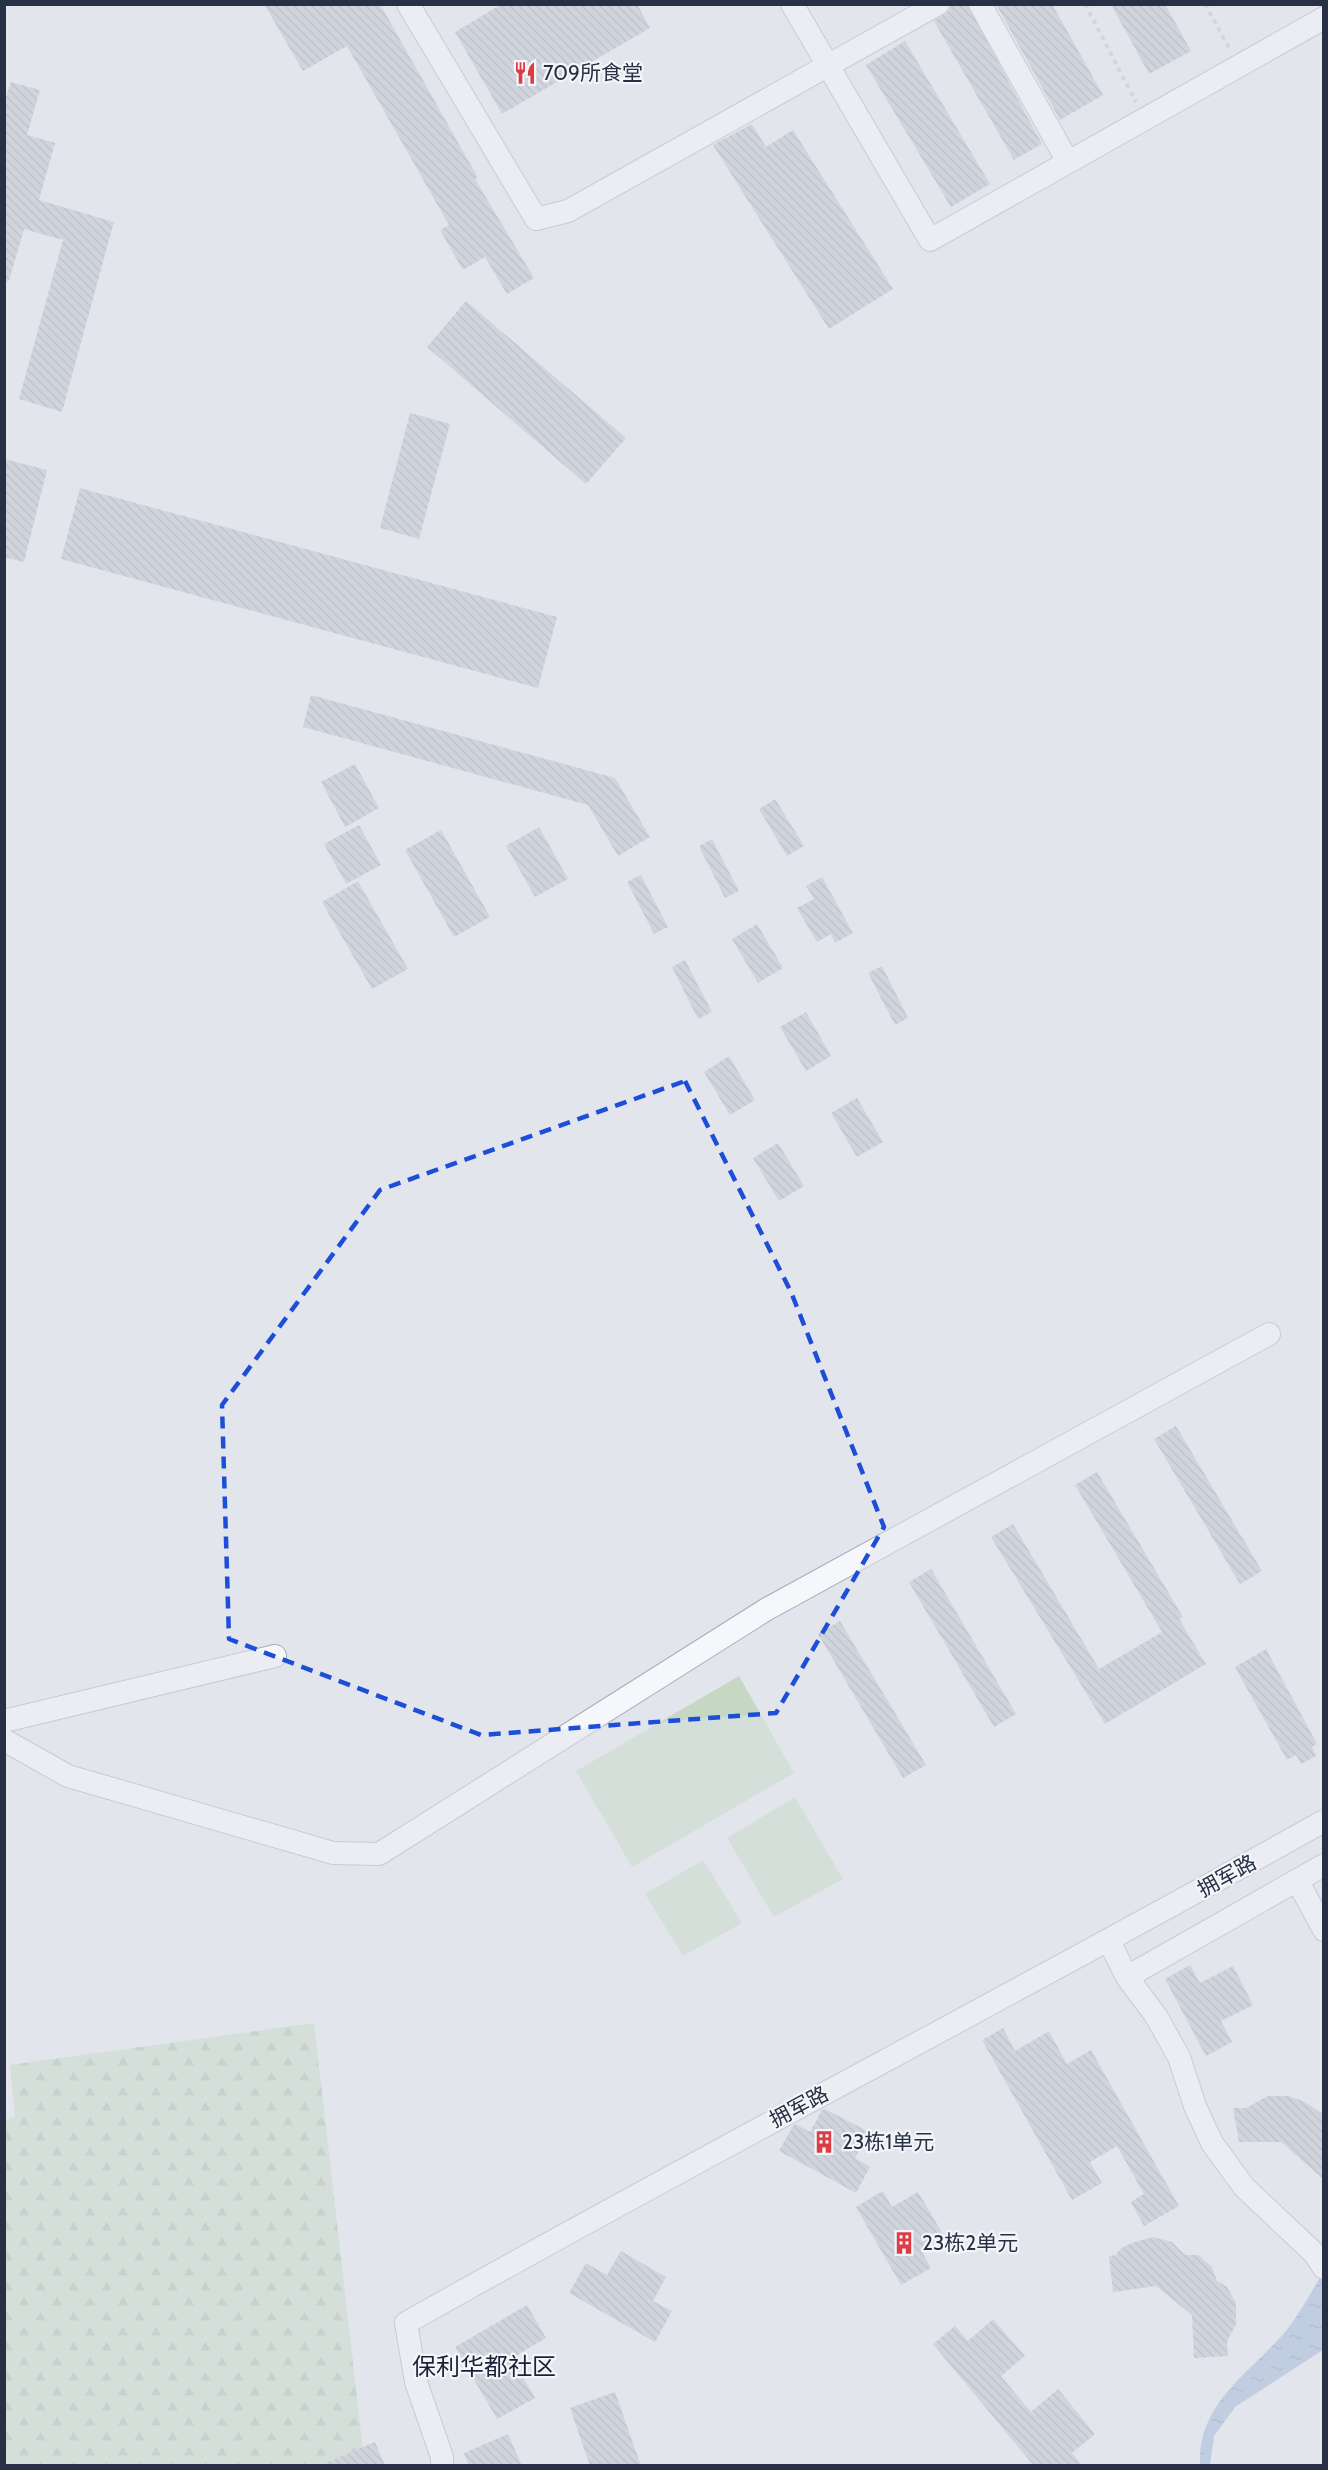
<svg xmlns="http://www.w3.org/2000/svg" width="1328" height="2470" viewBox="0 0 1328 2470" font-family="Cabin,'Noto Sans SC',sans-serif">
<defs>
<pattern id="forest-firs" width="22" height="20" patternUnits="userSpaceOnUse" patternTransform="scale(1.5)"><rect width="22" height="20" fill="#c6d7c3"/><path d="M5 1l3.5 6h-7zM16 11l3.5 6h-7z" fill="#aab9a9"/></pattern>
<pattern id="water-ripples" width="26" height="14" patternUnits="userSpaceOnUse" patternTransform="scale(1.5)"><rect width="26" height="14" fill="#9aafd0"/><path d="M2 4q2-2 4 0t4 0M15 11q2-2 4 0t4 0" fill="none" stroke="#7e8fab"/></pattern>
<pattern id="building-back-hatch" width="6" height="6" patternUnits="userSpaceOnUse" patternTransform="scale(1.5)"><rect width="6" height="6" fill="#b9becb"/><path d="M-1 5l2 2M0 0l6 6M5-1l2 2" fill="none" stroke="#969ba7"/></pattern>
</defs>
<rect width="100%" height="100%" fill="#e2e5ec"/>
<path fill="url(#forest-firs)" d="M314,2023L364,2458L347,2466H11L5,2461L4,2121L15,2116L10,2065Z"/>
<path fill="#c6d7c3" d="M739,1676L794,1773L632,1867L576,1771Z
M795,1797L843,1879L774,1917L727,1838Z
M703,1860L742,1923L683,1956L645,1894Z"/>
<path fill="url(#water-ripples)" d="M1323,2273V2350L1235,2407L1214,2436L1210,2465L1200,2466C1197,2402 1250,2374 1286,2331C1300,2313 1311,2292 1323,2273Z"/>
<path fill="url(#building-back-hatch)" d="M264,4H380L478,178L475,179L534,278L507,294L485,257L463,270L440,230L449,225L347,46L303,71Z
M502,4H637L650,28L502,114L455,32Z
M951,4H967L1042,144L1014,160L934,21L949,11Z
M996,4H1052L1103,95L1060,120Z
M1111,4H1165L1191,51L1149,74Z
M905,41L990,184L951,207L866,65Z
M11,82L40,90L27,135L55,143L39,200L114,222L62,412L19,399L63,240L24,229L9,281H4V103Z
M752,124L766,147L793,130L893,289L829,329L713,145Z
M466,301L626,438L586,484L427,347Z
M410,413L450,424L419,539L380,528Z
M4,459L47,470L24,562L4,557Z
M80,488L557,617L538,688L61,559Z
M311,695L615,778L650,837L618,856L588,805L303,727Z
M355,764L379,808L345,827L321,782Z
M775,799L804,846L787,856L759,809Z
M359,825L381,865L346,884L324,844Z
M539,827L568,879L535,897L506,846Z
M441,830L490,917L454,937L405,850Z
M712,839L739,891L725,898L699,846Z
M641,875L668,927L654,934L627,882Z
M822,877L853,933L835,943L831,934L817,942L797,908L814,899L806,886Z
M358,881L408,969L372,989L322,902Z
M757,924L783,968L758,983L732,939Z
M685,960L712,1012L698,1019L672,967Z
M882,966L908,1018L895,1025L868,973Z
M806,1012L831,1056L806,1071L780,1027Z
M729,1056L755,1100L730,1115L704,1072Z
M857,1098L883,1142L857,1157L831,1113Z
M778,1143L804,1186L779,1201L753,1158Z
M1176,1426L1262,1571L1240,1584L1154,1439Z
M1097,1472L1183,1617L1179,1619L1206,1664L1105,1724L991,1537L1013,1524L1099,1669L1162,1632L1075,1485Z
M931,1569L1016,1714L994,1727L909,1582Z
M840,1621L926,1765L903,1778L818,1634Z
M1266,1649L1317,1744L1312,1747L1316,1756L1301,1764L1296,1755L1287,1760L1235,1667Z
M1190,1965L1200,1983L1233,1966L1253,2005L1221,2021L1232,2042L1206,2056L1165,1979Z
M1003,2028L1015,2051L1049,2031L1067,2064L1091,2050L1179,2206L1144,2226L1131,2202L1144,2194L1117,2146L1090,2162L1102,2183L1072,2200L982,2040Z
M1268,2096H1288L1303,2101L1323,2114V2179L1281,2142H1239L1233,2108H1246Z
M825,2109L869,2132L855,2158L870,2167L856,2193L779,2151L793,2126L796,2124L810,2132L822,2110Z
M883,2191L892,2207L918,2192L944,2236L921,2250L931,2268L901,2285L856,2207Z
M1153,2237L1172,2242L1185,2255H1198L1212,2267L1217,2281L1227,2287L1236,2303V2324L1227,2342L1228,2356L1194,2358L1192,2315L1156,2286L1113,2292L1109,2256L1116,2255L1121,2248L1132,2243Z
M621,2251L666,2277L653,2301L672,2311L655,2342L569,2293L586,2263L607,2275Z
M527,2305L546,2338L512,2358L535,2398L497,2419L455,2347Z
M993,2319L1025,2356L1001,2376L1031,2412L1058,2389L1095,2434L1072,2453L1083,2466H1034L933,2344L955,2326L968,2341Z
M615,2392L641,2466H590L570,2408Z
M508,2434L522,2466H469L464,2453Z
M375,2442L385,2466H319Z"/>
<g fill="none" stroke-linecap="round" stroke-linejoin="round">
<g stroke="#a6abb7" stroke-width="24">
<path id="minor" d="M408,4L536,219L568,211L938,4
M792,4L930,240L1324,18
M980,4L1068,162
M4,1721L275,1656
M4,1740L68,1776L333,1853L379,1854L767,1609L1269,1334
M1297,1880L1324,1930
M1109,1941L1127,1977L1156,2016L1179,2057L1195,2106L1212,2143L1244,2187L1314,2253L1324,2268
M1127,1977L1324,1865
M442,2466V2457L416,2382L406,2323C709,2152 1019,1992 1324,1821"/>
</g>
<path stroke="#c0c3cb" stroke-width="4" stroke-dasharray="4.5 4.5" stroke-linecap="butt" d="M1085,4L1136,102
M1205,4L1229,48"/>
<use href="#minor" stroke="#f6f7fa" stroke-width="22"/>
</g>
<path d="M0 0H1328V2470H0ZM685,1081L791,1292L884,1527L776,1713L481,1735L229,1639L222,1405L380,1190Z" fill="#e2e5ec" fill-opacity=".55" fill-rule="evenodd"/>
<path fill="none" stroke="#1d4ed8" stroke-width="4.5" stroke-dasharray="12 8" stroke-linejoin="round" d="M685,1081L791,1292L884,1527L776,1713L481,1735L229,1639L222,1405L380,1190Z"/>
<defs>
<g id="restaurant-bare" transform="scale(1.8)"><path d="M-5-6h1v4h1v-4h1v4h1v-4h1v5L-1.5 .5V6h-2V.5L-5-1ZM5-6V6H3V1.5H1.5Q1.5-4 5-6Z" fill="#dd3c45" stroke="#f3f5f9" stroke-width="2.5" paint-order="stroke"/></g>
<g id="building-bare" transform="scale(1.8)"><path d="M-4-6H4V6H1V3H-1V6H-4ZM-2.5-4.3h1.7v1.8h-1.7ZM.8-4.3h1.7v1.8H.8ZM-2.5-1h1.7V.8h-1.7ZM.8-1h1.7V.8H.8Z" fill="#dd3c45" stroke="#f3f5f9" stroke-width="2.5" paint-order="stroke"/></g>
</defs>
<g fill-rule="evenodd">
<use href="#restaurant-bare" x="525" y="73"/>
<use href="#building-bare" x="824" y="2142"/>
<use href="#building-bare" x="904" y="2243"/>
</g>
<g text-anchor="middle" stroke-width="4.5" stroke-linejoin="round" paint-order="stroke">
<g font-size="21" fill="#283046" stroke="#f3f5f9" text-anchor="start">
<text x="543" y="80">709所食堂</text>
<text x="842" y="2149">23栋1单元</text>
<text x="922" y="2250">23栋2单元</text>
</g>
<g font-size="21" fill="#283046" stroke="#f3f5f9">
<text transform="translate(1227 1876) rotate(-29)" y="7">拥军路</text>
<text transform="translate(799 2107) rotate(-28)" y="7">拥军路</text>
</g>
<g font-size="24" fill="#1a2137" stroke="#f3f5f9">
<text x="484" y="2375">保利华都社区</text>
</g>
</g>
<rect width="1328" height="2470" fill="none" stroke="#283046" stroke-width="12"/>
</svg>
